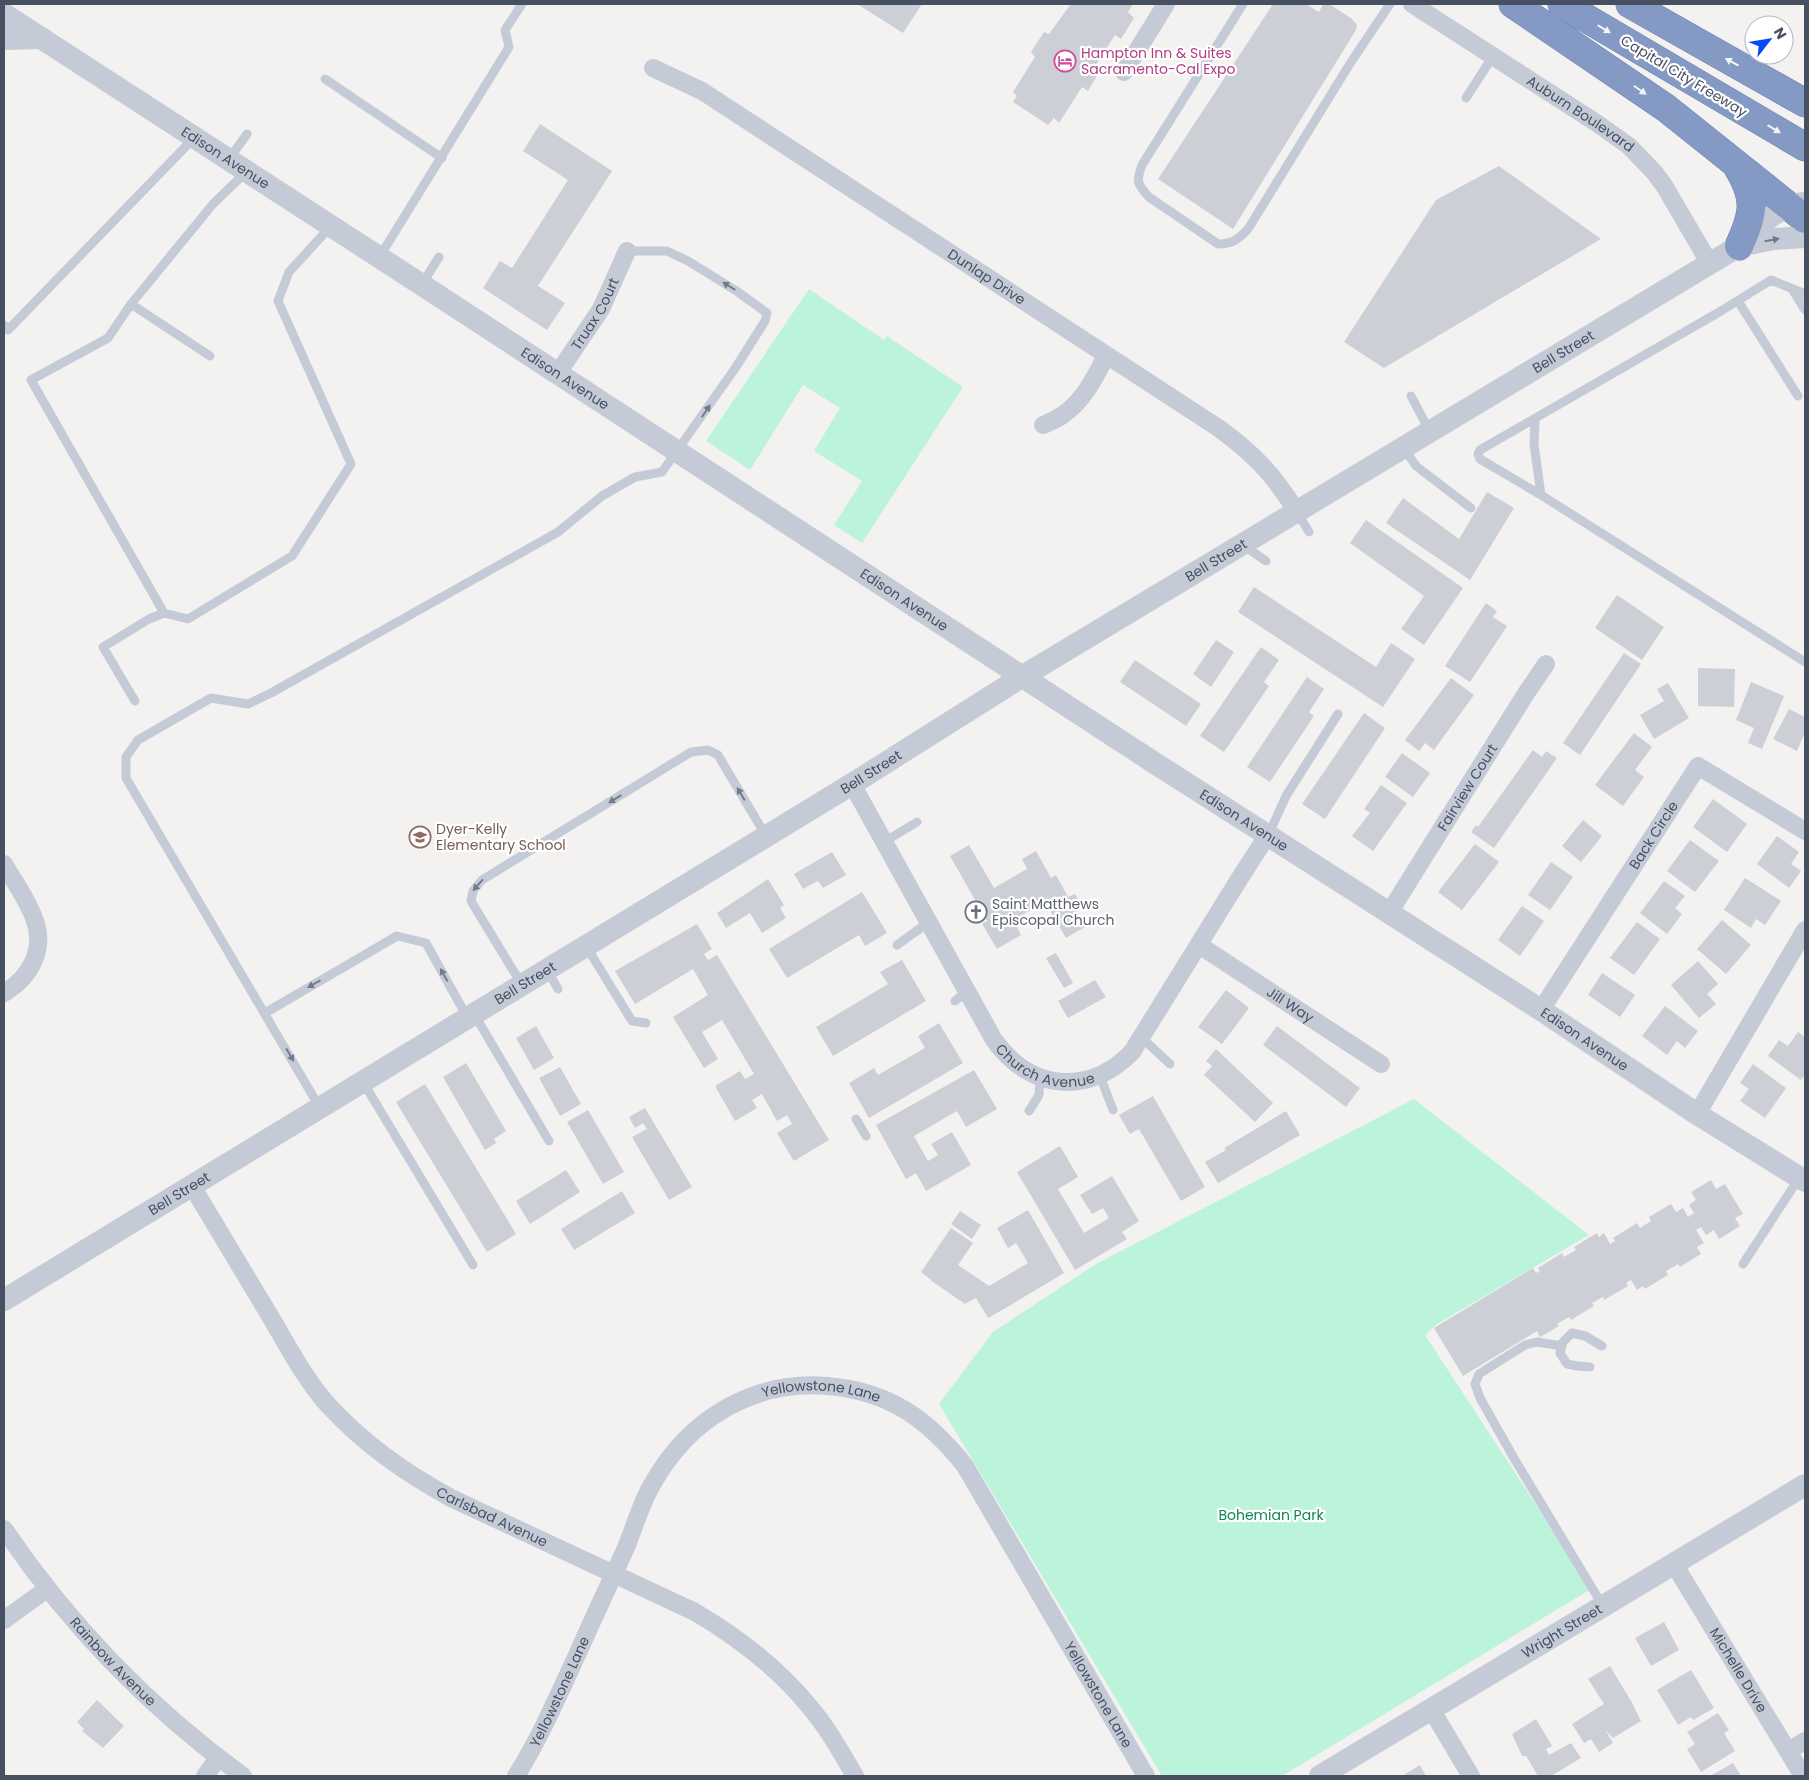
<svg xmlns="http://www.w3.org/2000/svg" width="1809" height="1780" viewBox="0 0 1809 1780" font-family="Poppins,sans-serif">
<rect width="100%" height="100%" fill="#f4f1f1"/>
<path fill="#bcf4db" d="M809,289L884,340L887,336L963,387L862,543L834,525L862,481L814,451L840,408L803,385L750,470L706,441Z
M1414,1099L1589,1235L1437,1324L1425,1335L1591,1589L1282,1776H1162L939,1404L993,1332L1096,1264Z"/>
<path fill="#cdcfd7" d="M857,4H922L903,33Z
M1067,4H1133L1128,12L1134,18L1121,39L1115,35L1096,65L1101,69L1088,91L1082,87L1059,123L1054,118L1048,125L1013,102L1017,96L1013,92L1035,57L1031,52L1044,32L1049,34L1070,5Z
M1273,4H1306L1319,12L1323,4H1329L1351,18L1357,25L1356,30L1233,229L1158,179Z
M540,124L612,171L538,286L565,303L547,330L483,288L500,261L512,268L568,180L523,151Z
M1499,166L1601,239L1384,368L1344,342L1436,200Z
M1487,492L1514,508L1470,580L1386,523L1403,498L1459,539Z
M1366,520L1463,588L1424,645L1401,629L1424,596L1350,543Z
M1254,587L1376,667L1391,643L1415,659L1383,707L1238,612Z
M1617,595L1664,627L1642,660L1595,628Z
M1486,603L1497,611L1493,617L1507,626L1470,682L1445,666Z
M1216,640L1234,652L1211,687L1193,674Z
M1261,647L1279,660L1264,682L1269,686L1224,752L1200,736Z
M1624,653L1641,664L1580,755L1563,743Z
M1135,660L1201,704L1186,726L1120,682Z
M1698,668L1735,669L1734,707L1698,706Z
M1307,677L1324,689L1309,712L1314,716L1270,782L1247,767Z
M1451,678L1474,695L1434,750L1425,743L1419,751L1405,740Z
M1751,682L1784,696L1762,749L1748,743L1754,728L1736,720Z
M1668,683L1689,718L1654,739L1640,715L1664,701L1657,689Z
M1789,709L1805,717V732L1797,751L1773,739Z
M1364,713L1385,728L1325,819L1302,804Z
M1634,733L1652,747L1635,770L1644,777L1623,806L1595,785Z
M1533,750L1542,757L1546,751L1557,758L1494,848L1471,832L1476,825L1478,827Z
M1402,753L1430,773L1413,797L1385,777Z
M1381,785L1407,803L1373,851L1352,836L1370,813L1364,809Z
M1713,799L1747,824L1727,852L1693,827Z
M1583,820L1602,836L1581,862L1562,846Z
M1777,836L1799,852L1791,864L1801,871L1789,888L1757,864Z
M1690,840L1719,861L1695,892L1667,871Z
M1475,844L1499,862L1462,910L1438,892Z
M969,845L994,888L1027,869L1022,859L1036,851L1051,878L1056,875L1068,897L1075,894L1079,901L1073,905L1085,927L1066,938L1045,902L1013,920L1021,935L997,949L982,924L987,921L950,856Z
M832,852L846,875L823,888L818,881L803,889L794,874Z
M1551,862L1573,877L1550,910L1528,895Z
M1745,878L1781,901L1765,925L1756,919L1751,928L1724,910Z
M768,879L784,905L780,908L786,918L762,933L750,913L726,928L717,913Z
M1664,881L1685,896L1675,908L1682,914L1667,934L1640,913Z
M862,892L887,933L865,946L859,935L787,978L769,949Z
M1522,906L1544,921L1520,956L1498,940Z
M1722,920L1751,945L1726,974L1697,949Z
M1637,922L1660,939L1634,975L1610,958Z
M697,924L712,949L704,954L708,960L717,955L829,1140L794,1161L777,1133L792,1124L787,1115L777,1121L762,1094L752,1100L757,1108L735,1121L715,1086L740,1071L745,1079L754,1074L722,1020L702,1032L718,1059L704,1068L673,1017L708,995L693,969L635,1004L615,971Z
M1056,953L1073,983L1064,988L1046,958Z
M902,960L926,1001L833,1056L816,1027L888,984L880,972Z
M1698,961L1718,984L1707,994L1716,1004L1699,1018L1671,985Z
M1602,973L1635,995L1620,1017L1588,995Z
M1095,980L1106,997L1068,1018L1058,1001Z
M1226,990L1249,1008L1222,1044L1198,1027Z
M1665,1006L1698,1031L1685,1048L1677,1041L1667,1055L1642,1036Z
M939,1023L963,1063L869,1118L849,1083L874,1068L878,1075L925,1048L918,1036Z
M536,1026L554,1058L534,1070L516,1038Z
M1277,1026L1360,1088L1346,1107L1263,1045Z
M1798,1032L1805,1037V1075L1801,1080L1768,1056L1779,1040L1788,1046Z
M1216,1049L1273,1103L1255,1122L1204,1075L1212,1066L1206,1061Z
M466,1063L506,1131L494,1139L496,1143L485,1150L443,1077Z
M1753,1064L1786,1088L1765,1118L1740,1101L1749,1089L1740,1083Z
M560,1067L581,1104L560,1116L539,1078Z
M974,1070L997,1109L966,1127L957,1111L914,1136L928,1161L938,1155L931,1144L952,1132L971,1165L926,1191L916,1173L906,1179L876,1125Z
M425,1084L516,1234L487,1252L396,1102Z
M1153,1096L1205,1187L1181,1201L1139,1129L1130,1134L1119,1115Z
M645,1108L692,1187L669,1200L632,1137L647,1129L643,1123L635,1128L629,1117Z
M588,1110L624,1172L603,1184L567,1122Z
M1286,1111L1300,1135L1218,1183L1205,1162L1226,1150L1224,1148Z
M1060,1146L1078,1177L1058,1189L1084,1233L1109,1218L1103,1208L1092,1214L1080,1195L1112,1176L1139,1221L1122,1232L1127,1239L1075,1270L1017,1172Z
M566,1170L580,1192L530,1224L516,1201Z
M1711,1180L1716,1189L1725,1184L1743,1214L1735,1218L1740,1226L1719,1239L1714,1230L1706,1235L1701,1227L1696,1230L1704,1243L1697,1247L1701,1254L1680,1267L1678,1264L1666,1271L1668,1275L1645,1289L1643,1286L1637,1290L1631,1280L1626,1283L1628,1286L1604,1300L1603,1297L1592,1303L1594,1306L1571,1320L1569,1317L1557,1324L1559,1326L1540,1337L1537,1331L1463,1376L1434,1328L1533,1268L1536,1273L1540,1271L1538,1268L1562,1253L1564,1257L1576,1250L1574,1247L1597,1233L1599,1237L1604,1233L1610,1244L1615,1241L1613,1238L1637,1223L1640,1228L1651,1221L1649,1217L1671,1204L1676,1212L1683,1208L1688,1217L1694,1213L1689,1205L1696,1200L1691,1192Z
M622,1191L635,1213L574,1250L561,1229Z
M1028,1210L1064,1273L1009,1306L988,1318L976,1298L965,1304L933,1282L930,1279L921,1272L951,1228L973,1243L958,1265L989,1286L1028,1263L1016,1243L1008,1248L997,1228Z
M960,1211L981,1225L972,1239L951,1224Z
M1664,1622L1679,1650L1651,1666L1635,1638Z
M1610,1666L1631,1701L1641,1721L1613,1738L1605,1730L1613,1743L1599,1752L1591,1739L1584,1743L1572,1724L1604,1704L1588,1679Z
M1691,1670L1714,1708L1693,1720L1691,1717L1678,1725L1657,1690Z
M97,1700L124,1726L103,1748L82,1731L84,1729L77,1722Z
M1718,1713L1729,1730L1724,1733L1735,1751L1701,1772L1687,1749L1695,1744L1687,1732Z
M1536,1719L1552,1746L1546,1749L1549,1755L1571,1743L1581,1758L1551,1776H1538L1526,1756H1522L1512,1734Z
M1733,1763L1741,1776H1710Z
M1420,1765L1426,1776H1402Z"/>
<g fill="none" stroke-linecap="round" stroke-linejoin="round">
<g stroke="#6f84b0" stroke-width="29">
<path id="motorway" d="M1513,4L1666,108L1805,219
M1562,4L1805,147
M1630,4L1805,103
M1737,166C1757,198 1754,214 1739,246"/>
</g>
<path stroke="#c4cbd7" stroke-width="9" d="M1243,4L1142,165C1136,181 1137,184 1149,197L1218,244C1232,244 1239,239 1248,229L1351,62L1390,4
M325,79L442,158
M1466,98L1493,56
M229,159L247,134
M380,256L509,47L505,30L522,4
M422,284L439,257
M1792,289L1805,310
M1805,294L1771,280L1721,311L1480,450L1478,454L1480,459L1541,495L1805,662
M1738,301L1798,396
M131,304L210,356
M4,325L8,330L194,138
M1411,396L1430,432
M1535,419L1534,444L1541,495
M1404,448L1416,466L1471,508
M1297,512L1309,532
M1244,546L1266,561
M164,613L31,380L108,338L131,304L213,204L247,171
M135,701L103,647L149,619L164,613L188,619L292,556L351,464L278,301L289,272L331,226
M1268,836L1286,796L1338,714
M884,842L917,822
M897,945L929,922
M586,946L632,1021L646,1023
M547,970L558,989
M522,985L471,901L473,891L482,880L691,752L708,750L718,755L766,836
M955,1001L967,991
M265,1013L397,936L426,943L467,1017
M474,1014L549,1141
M1142,1038L1170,1064
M1100,1076L1113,1110
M363,1082L473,1265
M320,1108L126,778V757L138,740L211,698L248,704L271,693L558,532L602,496L635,477L662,472L736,367L765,321L767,313L738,292L688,261L667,251H627
M1029,1111L1039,1095L1040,1077
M856,1119L866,1136
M1743,1264L1799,1178
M1562,1346L1537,1342L1525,1345L1479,1374L1475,1384L1480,1398L1515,1460L1603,1606
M1590,1367L1577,1366L1567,1364L1560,1353L1563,1342L1572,1333L1585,1336L1602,1346"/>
<g stroke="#c4cbd7" stroke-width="18">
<path id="s1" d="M1412,4L1598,124L1629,146L1655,173L1665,187L1710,264"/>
<path id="s2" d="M653,68L702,91L1220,429C1256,456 1273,474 1297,512"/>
<path d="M1124,72L1166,4"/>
<path id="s3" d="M558,373L601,309L627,251"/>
<path d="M1043,425C1050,422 1058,419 1064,414C1084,400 1095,377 1106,356"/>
<path id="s4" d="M852,784L994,1040C1030,1090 1088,1097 1132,1052L1238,881L1267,836"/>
<path d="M4,864C14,881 27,899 34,918C46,948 31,977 4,993"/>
<path id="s5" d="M1389,913L1525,695L1546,664"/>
<path id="s6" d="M1199,945L1381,1064"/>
<path id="s7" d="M1541,1010L1698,766L1805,831"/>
<path d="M1697,1114L1805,930"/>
<path id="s8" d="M192,1186C218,1230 244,1273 270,1316C288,1346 304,1378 328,1405C365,1445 404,1472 451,1498L695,1612C739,1638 777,1667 809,1706C827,1727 841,1752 855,1776"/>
<path id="s9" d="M4,1529C70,1626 148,1707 243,1776"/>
<path id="s10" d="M1674,1564L1803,1776"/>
<path d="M4,1620L47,1589"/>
<path d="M1431,1709L1471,1776"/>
<path d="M1788,1751L1805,1741"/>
<path d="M205,1776L218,1758"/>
<path id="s11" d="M516,1776C540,1738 558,1696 577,1655C592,1621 608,1587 624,1552C634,1530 640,1504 653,1483C689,1419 753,1380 827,1386C889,1391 928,1419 965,1466L1146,1776"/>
</g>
<g stroke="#c4cbd7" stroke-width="22">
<path id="s12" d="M4,14L422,285L1150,760L1541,1010L1697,1114L1805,1181"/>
<path d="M4,39L42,38"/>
<path d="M1739,246L1774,239L1805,237"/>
<path id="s13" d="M4,1300L852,784L1023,676L1739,246C1754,229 1781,203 1805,203"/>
<path id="s14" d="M1320,1776L1805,1485"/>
</g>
<use href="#motorway" stroke="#8499c4" stroke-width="28"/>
</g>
<defs><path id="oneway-solid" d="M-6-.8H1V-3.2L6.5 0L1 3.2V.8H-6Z" transform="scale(1.25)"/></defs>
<g fill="#f3f5f9">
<use href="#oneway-solid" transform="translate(1604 29) rotate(31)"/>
<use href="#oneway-solid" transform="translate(1732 62) rotate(-151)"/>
<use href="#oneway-solid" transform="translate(1640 90) rotate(35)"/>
<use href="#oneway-solid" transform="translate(1774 129) rotate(31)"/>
</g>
<g fill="#737b8a">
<use href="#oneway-solid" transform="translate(1772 240) rotate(-10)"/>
<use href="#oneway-solid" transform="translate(729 286) rotate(-148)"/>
<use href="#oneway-solid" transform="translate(706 411) rotate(-56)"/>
<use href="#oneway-solid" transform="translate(741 794) rotate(-121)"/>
<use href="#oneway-solid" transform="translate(615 799) rotate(149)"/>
<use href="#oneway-solid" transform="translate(478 885) rotate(131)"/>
<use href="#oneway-solid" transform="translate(444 975) rotate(-119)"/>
<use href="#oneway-solid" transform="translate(314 984) rotate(150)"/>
<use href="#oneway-solid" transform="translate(290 1055) rotate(60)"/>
</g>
<defs>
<g id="hotel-ring" transform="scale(1.125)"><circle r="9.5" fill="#fff" stroke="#d1479c" stroke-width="1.5"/><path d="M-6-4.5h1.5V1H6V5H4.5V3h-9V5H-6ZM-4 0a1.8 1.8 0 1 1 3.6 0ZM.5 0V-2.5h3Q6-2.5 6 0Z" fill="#d1479c"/></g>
<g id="school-ring" transform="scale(1.125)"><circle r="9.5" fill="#fff" stroke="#8d6e63" stroke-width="1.5"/><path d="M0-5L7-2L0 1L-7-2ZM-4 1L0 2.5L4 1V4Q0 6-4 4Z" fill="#8d6e63"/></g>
<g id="church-ring" transform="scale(1.125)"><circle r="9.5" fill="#fff" stroke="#6b7280" stroke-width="1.5"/><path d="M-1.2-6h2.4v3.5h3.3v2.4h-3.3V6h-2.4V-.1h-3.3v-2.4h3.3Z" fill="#6b7280"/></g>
</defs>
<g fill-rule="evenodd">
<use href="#hotel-ring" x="1065" y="61"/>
<use href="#school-ring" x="420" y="837"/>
<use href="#church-ring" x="976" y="912"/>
</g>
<g text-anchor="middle" stroke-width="4.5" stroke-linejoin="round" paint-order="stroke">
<g font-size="14" fill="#b23c85" stroke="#fff" text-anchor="start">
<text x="1081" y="58">Hampton Inn &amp; Suites<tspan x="1081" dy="16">Sacramento-Cal Expo</tspan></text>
</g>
<g font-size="14" fill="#475061" stroke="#fff">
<text transform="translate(1684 76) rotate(31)" y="5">Capital City Freeway</text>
<text dy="5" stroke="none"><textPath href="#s1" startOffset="201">Auburn Boulevard</textPath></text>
<text dy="5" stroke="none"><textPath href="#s12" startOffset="264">Edison Avenue</textPath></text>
<text dy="5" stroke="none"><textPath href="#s2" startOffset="394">Dunlap Drive</textPath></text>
<text dy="5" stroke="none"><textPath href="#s3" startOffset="70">Truax Court</textPath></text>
<text dy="5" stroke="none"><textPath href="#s13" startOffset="1825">Bell Street</textPath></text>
<text dy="5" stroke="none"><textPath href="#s12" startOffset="669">Edison Avenue</textPath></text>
<text dy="5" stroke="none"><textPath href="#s13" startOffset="1420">Bell Street</textPath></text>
<text dy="5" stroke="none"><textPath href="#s12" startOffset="1074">Edison Avenue</textPath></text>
<text dy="5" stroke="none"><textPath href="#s13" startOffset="1015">Bell Street</textPath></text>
<text dy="5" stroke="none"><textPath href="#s5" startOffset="148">Fairview Court</textPath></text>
<text dy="5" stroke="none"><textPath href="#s12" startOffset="1479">Edison Avenue</textPath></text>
<text dy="5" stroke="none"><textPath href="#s7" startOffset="208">Back Circle</textPath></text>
<text dy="5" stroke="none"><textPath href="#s13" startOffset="610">Bell Street</textPath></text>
<text dy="5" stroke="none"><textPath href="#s6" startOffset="109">Jill Way</textPath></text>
<text dy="5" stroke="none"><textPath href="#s12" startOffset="1884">Edison Avenue</textPath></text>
<text dy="5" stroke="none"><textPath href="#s4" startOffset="354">Church Avenue</textPath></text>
<text dy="5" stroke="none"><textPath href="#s13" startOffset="205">Bell Street</textPath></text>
<text dy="5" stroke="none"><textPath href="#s11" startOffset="529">Yellowstone Lane</textPath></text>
<text dy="5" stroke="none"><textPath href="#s8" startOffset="458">Carlsbad Avenue</textPath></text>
<text dy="5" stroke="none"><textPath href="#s14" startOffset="282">Wright Street</textPath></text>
<text dy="5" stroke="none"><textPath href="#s9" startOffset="172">Rainbow Avenue</textPath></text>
<text dy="5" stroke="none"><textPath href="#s10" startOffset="124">Michelle Drive</textPath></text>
<text dy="5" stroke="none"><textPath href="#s11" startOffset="95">Yellowstone Lane</textPath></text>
<text dy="5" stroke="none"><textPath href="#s11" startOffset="964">Yellowstone Lane</textPath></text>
</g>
<g font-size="14" fill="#785e54" stroke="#fff" text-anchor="start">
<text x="436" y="834">Dyer-Kelly<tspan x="436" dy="16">Elementary School</tspan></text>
</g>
<g font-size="14" fill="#5b616d" stroke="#fff" text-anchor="start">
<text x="992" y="909">Saint Matthews<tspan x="992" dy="16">Episcopal Church</tspan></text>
</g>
<g font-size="14" fill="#0e865c" stroke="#fff">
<text x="1271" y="1520">Bohemian Park</text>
</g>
</g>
<rect width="1809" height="1780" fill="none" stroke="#475061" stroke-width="10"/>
<g transform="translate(1769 40) rotate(59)"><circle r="24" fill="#ffffff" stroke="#b5b9c0"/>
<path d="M0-4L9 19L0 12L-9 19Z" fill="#064af9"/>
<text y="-8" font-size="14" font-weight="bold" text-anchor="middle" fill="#475061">N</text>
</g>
</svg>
